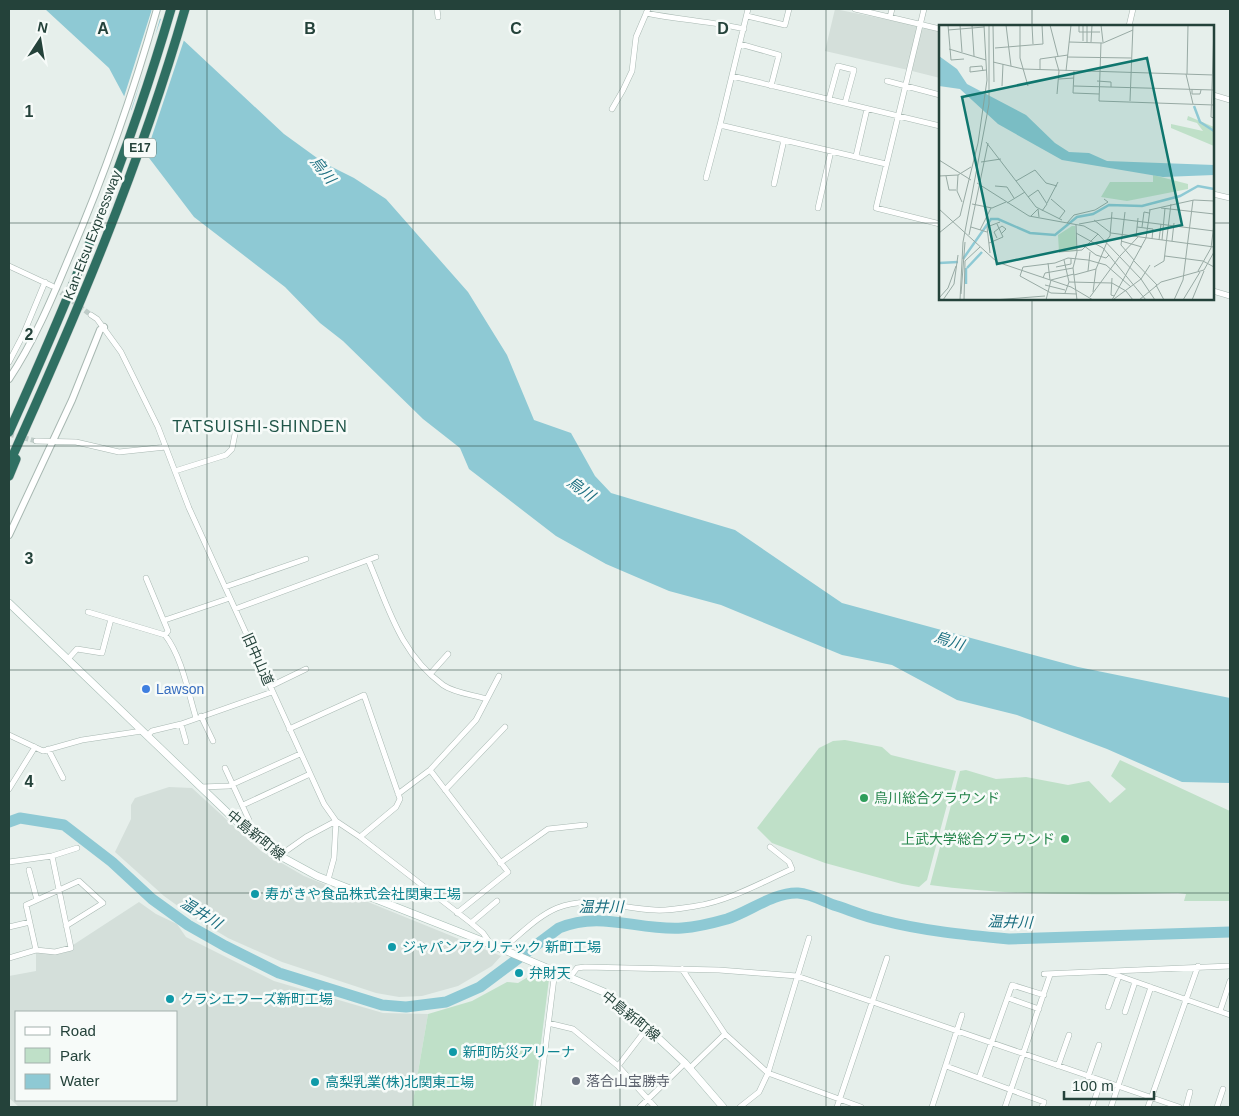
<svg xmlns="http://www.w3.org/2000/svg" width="1239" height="1116" viewBox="0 0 1239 1116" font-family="Arial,'Noto Sans JP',sans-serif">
<rect width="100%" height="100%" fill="#e6efeb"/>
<path fill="#d4dfda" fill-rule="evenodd" d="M835,9L918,26L908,70L825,51Z
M925,28L940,32V78L912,71L921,30Z
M169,787L192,788L261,851L304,876L501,956L492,966L458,986L422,996L399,997L376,993L282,962L228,938L193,917L164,896L115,852L131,819V805L135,798Z
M139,902L156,914L177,924L186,937L274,981L383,1013L428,1014L412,1107H19L9,1098V976L36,971V953L60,954L74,950L73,945ZM16,1012H176V1100H16Z"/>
<path fill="#bfe0c8" d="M845,740L882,747L891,755L956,771L927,880L919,887L902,884L825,863L772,843L757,828L819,748L833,741Z
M1120,760L1230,811V901H1184L1186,894L1178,893C1094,895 1012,896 930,885L960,771L966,770L996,779L1026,777L1068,785L1089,781L1110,803L1126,789L1111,776Z
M536,972L549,979L533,1107H412L428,1014L472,1001L507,982L518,983Z"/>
<path fill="#8ec9d4" d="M45,9H150L284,134L324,163L354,178L386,199L468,292L507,355L534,420L571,433L595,476L611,493L735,530L842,603L1078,667L1230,698V783L1182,782L1107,749L1017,715L957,700L892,665L842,655L721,605L669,591L606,564L556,536L469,469L460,448L423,419L343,341L320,323L285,287L194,217L143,150L132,111L109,68Z"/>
<path fill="#e6efeb" d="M152,9L161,15L155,36L162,16L185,37L145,157L141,151L130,115L143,74L130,113L123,100Z"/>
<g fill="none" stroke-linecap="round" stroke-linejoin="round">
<path stroke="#8ec9d4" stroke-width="11" d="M9,822L20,818L64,825L112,862L152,899L188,925L225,946L279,973L382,1005L406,1007L446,1002L480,987L559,928C601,910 638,931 682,928C696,927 713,923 727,919C749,912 774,892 798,893C813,894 824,902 837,906C852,911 866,917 881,920C923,931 966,935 1009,939L1230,932"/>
<path stroke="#bfccc8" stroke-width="5" stroke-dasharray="5 2.5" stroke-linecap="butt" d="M55,288L91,315
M9,434L36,441"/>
<g stroke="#a8b8b2" stroke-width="6">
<path id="minor" d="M437,9L438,17
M748,9L720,125L886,164
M855,9L940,29
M924,9L876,208L940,224
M646,13C679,20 711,21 744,29
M747,16L785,25L789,9
M890,17L892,9
M1129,26L1133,9
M740,44L779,55L771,86
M732,76L940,126
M887,81L940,95
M1213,95L1230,100
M829,99L838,66L854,70L845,103
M612,109L623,90L632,71L636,37L648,9
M856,156L867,109
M706,178L720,125
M774,184L784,140
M1213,194L1230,198
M818,208L831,151
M9,266L52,286
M1213,291L1230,296
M91,315L97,319L121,352L158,427L189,508L324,804L336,821L360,837L471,923L483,933L490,943
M9,362L23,335L45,282
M36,441L76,442L119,452L166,447
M175,471L226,455L232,449L236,429
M369,562C389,609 400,653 443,685C454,693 474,695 487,699
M146,578L168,631L165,635
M225,587L306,559
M235,609L376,557
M88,612L165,635C182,657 188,692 196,718
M165,620L230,598
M68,659L77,649L102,653L111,619
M431,673L448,654
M271,686L306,669
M201,716L213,741
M181,724L186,742
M289,729L364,695L400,799L396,807L360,837
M9,735L43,751L82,740L142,731
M147,736L152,731L181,724L272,692
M48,749L63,778
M225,768L249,820L244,828
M430,770L508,872L457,913
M201,787L229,786L300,754
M9,789L35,747
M445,790L505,727
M398,794L430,770L476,720L499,676
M243,805L310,774
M279,856L306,837L336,821L334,858L328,880
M9,862L52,856L77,848
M500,863L548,829L585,825
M29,870L37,900
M471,923L497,901
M9,927L30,922
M36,950L26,905L79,881L103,903L66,926
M505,950L508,944C523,932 538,916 557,908C589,895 622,909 655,910C668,911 683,908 696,906C729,901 762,882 792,869L789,862L770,847
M9,958L36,950L55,952L71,948L52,856
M682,969L725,1034L768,1073L861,1107
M1108,972L1230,1015
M1044,974L1230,966
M570,977L577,968L585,967L719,970L797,976L1179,1107
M1008,998L1039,1009
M1108,1007L1119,976
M1220,1011L1230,981
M1125,1012L1135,982
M548,1023L573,1029L618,1066L655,1107
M618,1066L648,1027
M946,1066L1044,1102L1042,1107
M1058,1066L1069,1035
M690,1068L725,1034
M1088,1077L1099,1045
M979,1078L1012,985L1044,995
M538,1107L555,970
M640,1107L685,1063
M740,1107L759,1092L768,1073L809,938
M837,1107L887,958
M932,1107L962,1015
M1005,1107L1050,975
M1092,1107L1101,1081
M1111,1107L1151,987
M1148,1107L1198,966
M1186,1107L1190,1092
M1217,1107L1223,1089"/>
</g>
<g stroke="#a8b8b2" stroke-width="8">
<path id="tertiary" d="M9,379C33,343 51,301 68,260C103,179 133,94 157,9
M9,535L72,400L100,330L104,327"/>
</g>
<g stroke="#a4bbb3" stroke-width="8">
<path id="secondary" d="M9,603L232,817L271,851L317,876L490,944L604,992L627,1009L685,1063L723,1107"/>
</g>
<g stroke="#c2cac8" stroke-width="10">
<path id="motorway" d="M9,432C71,294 129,154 171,9
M9,464C76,316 140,166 185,9
M9,476L16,459"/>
</g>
<use href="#minor" stroke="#fff" stroke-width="5"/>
<use href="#tertiary" stroke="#fff" stroke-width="6"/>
<use href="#secondary" stroke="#fff" stroke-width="7"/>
<use href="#motorway" stroke="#2f6f62" stroke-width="9"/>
</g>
<path fill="none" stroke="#24423a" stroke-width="1" stroke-opacity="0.55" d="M207,9V1107M413,9V1107M620,9V1107M826,9V1107M1032,9V26M9,223H940M1213,223H1230M1032,299V1107M9,446H1230M9,670H1230M9,893H1230"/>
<circle fill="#3f7fe0" stroke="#f7fbf9" stroke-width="2" cx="146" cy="689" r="5"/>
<g fill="#2e9e5b" stroke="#f7fbf9" stroke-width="2">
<circle cx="864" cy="798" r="5"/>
<circle cx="1065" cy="839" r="5"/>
</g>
<g fill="#0f9aa8" stroke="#f7fbf9" stroke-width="2">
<circle cx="255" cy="894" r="5"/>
<circle cx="392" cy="947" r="5"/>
<circle cx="519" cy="973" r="5"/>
<circle cx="170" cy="999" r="5"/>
<circle cx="453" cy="1052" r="5"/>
<circle cx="315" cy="1082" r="5"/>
</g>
<circle fill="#6b7280" stroke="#f7fbf9" stroke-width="2" cx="576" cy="1081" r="5"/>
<g text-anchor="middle" stroke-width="5" stroke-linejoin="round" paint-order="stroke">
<rect fill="#f7fbf9" stroke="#637a73" stroke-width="1" x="124" y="138.5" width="32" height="19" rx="4"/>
<g font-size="12" font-weight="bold" fill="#24423a">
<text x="140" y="152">E17</text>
</g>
<g font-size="14" fill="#24423a" stroke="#f7fbf9">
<text transform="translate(92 235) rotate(-69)" y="5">Kan-Etsu Expressway</text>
<text transform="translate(258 659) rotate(66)" y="5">旧中山道</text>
<text transform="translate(256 835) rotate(39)" y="5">中島新町線</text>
<text transform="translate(631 1016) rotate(39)" y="5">中島新町線</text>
</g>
<g font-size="14" fill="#366cbe" stroke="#f7fbf9" text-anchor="start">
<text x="156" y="694">Lawson</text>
</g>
<g font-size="14" fill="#27864d" stroke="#f7fbf9" text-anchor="start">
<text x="874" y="803">烏川総合グラウンド</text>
<text x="1055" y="844" text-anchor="end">上武大学総合グラウンド</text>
</g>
<g font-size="14" fill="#0d838f" stroke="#f7fbf9" text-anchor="start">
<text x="265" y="899">寿がきや食品株式会社関東工場</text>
<text x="402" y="952">ジャパンアクリテック 新町工場</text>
<text x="529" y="978">弁財天</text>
<text x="180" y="1004">クラシエフーズ新町工場</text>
<text x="463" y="1057">新町防災アリーナ</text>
<text x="325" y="1087">高梨乳業(株)北関東工場</text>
</g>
<g font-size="14" fill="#5b616d" stroke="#f7fbf9" text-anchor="start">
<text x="586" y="1086">落合山宝勝寺</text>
</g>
<g font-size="15" font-style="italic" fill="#1c6f80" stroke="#f7fbf9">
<text transform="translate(323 170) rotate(52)" y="5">烏川</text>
<text transform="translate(581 489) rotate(36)" y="5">烏川</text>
<text transform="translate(949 641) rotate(18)" y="5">烏川</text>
<text x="601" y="912">温井川</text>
<text transform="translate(201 913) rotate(32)" y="5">温井川</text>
<text transform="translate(1010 922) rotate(2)" y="5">温井川</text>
</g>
<g font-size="16" letter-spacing="1" fill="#1f5548" stroke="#f7fbf9">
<text x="260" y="432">TATSUISHI-SHINDEN</text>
</g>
</g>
<g transform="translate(939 25)">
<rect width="275" height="275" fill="#e6efeb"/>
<path d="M249,91L275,102V121L232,103V99L264,106L258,98L248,95ZM214,150L249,159V164L188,176L162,172L171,157H214ZM133,201H136L138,226L120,227L119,210Z" fill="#bfe0c8"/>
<path d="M0,31L18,44L28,59L87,90L116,118L130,127L150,128L168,136L275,140V150L224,152L123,135L59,99L21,64L0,61Z" fill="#8ec9d4"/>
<path fill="none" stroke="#8ec9d4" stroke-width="2.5" d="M255,81L261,97L275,106M24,234L52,194H59L91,208L116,210L138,192L154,189L170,180L203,181L241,171L259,161L275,164M0,238L19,237M28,243L43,227M27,259V243"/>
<path fill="none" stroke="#98aaa4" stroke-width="1" d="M9,0L12,35L25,34M21,0L23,27M33,0L35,31M54,0L55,57M67,0L72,41M81,0V33L89,61M93,0L94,19M111,0L119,31M140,0V7H161M162,0L164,17M275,2L272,92L275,93M9,5L45,2M144,16V0M130,17L164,18L194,5M148,17V0M152,17L153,0M162,18L160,76L275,80M56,23L104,19L103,0M10,24L47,35M116,32L120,46L118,69M128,32L192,33M54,37L84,44L275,50M101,44V34L129,30M44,46L43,41L31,42V47L47,45M127,46L132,0M135,46L134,68L160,69M247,49L254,79M248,49L249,0M120,54L135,53M158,56L172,57V62M63,61L64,39M135,61L275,65M253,64V69H261L262,65M191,76L194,0M47,117L97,182L123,195M0,135L32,155M42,137L62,134M96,145L107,158L118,161M0,151L19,150M7,151L10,165H17M77,156L96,145M38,158L90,191L145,201L159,209L202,254L216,275M56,161L68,162L75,173M89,172L99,165L108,179L103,186M112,174L126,186L120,194M23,177L18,166L19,150L32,142M68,178L86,167M108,178L119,157M33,179L53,183L67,177M222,183L275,189M0,184L58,237L132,262L154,275M210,185L255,175L275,176M186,187L182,220L195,235M92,191L99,184L100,192M155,195L172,208L275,222M128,198L135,190L156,185L169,177L165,174M140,199L173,193L275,206M137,200L138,227L134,243L138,275M32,202L48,207M198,202L214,204L213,214M203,202L205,187L210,188M41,205L52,183M0,208L21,191L39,118L48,55L45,0M137,208L164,223L207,275M30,210L49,118M197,212L199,193M58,213L55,207L63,201L67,204L62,209M220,215L222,199M223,215L226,183M167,216L171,211L173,187M182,216L203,222M233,216L235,198M50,218L64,212L58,199M144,220L157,230L167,233L170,230M120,227L143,225L159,209M51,228L48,202L61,197M181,231L199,212M226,231L264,236L275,242M125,235L130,257L126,268M195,236L218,260M109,238L111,255M117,242L132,239V233M215,242L225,236L232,179M149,246L151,227M259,246L272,223L275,199M135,250L157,244M104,253L106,248L134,243M173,253L172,270L175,271M130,257L173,258L187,266L194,275M106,260L126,265M217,260L225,275M154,267L157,244L168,217M22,269L26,217M138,269L112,268L81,251L84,242L116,238L129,233L149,235L167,240L192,262M151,272L181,231M0,273L9,263L17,241M175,274L202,254L211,240M4,275L15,259L19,230M21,275L24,217L50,79V0M25,275L26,236L41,222M55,275L106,271M107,275L112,255L135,249M173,275L207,213L211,185M200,275L222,257L265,245L275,227M235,275L244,255L254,175M244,275L261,247M253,275L265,246"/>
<path fill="#0f766e" fill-opacity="0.15" stroke="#0f766e" stroke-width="2.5" d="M208,33L243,200L58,239L23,72Z"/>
<rect width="275" height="275" fill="none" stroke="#24423a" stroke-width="2.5"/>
</g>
<g font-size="16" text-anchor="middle" font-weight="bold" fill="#24423a" stroke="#f7fbf9" stroke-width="5" stroke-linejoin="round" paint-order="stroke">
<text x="103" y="34">A</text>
<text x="310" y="34">B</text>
<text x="516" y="34">C</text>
<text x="723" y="34">D</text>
<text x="29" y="117">1</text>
<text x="29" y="340">2</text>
<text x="29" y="564">3</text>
<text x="29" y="787">4</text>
</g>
<rect width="1239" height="1116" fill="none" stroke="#24423a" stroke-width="20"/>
<rect x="15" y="1011" width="162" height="90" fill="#f7fbf9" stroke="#a3b1ad"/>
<rect x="25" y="1027" width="25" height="8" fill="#ffffff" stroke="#a3b1ad"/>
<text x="60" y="1036" font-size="15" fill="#24423a">Road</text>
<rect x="25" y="1048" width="25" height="15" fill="#bfe0c8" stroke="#a3b1ad"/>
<text x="60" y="1061" font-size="15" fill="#24423a">Park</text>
<rect x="25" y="1074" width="25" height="15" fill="#8ec9d4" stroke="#a3b1ad"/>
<text x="60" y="1086" font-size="15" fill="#24423a">Water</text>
<g transform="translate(40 40) rotate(12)" stroke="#f7fbf9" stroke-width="4" paint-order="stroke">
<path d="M0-4L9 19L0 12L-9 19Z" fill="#24423a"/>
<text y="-8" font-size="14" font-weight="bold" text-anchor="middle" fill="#24423a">N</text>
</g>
<path d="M1064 1091v8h90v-8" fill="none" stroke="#24423a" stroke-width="2.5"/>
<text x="1072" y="1091" font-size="15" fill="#24423a" stroke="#f7fbf9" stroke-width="4" paint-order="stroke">100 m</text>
</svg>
